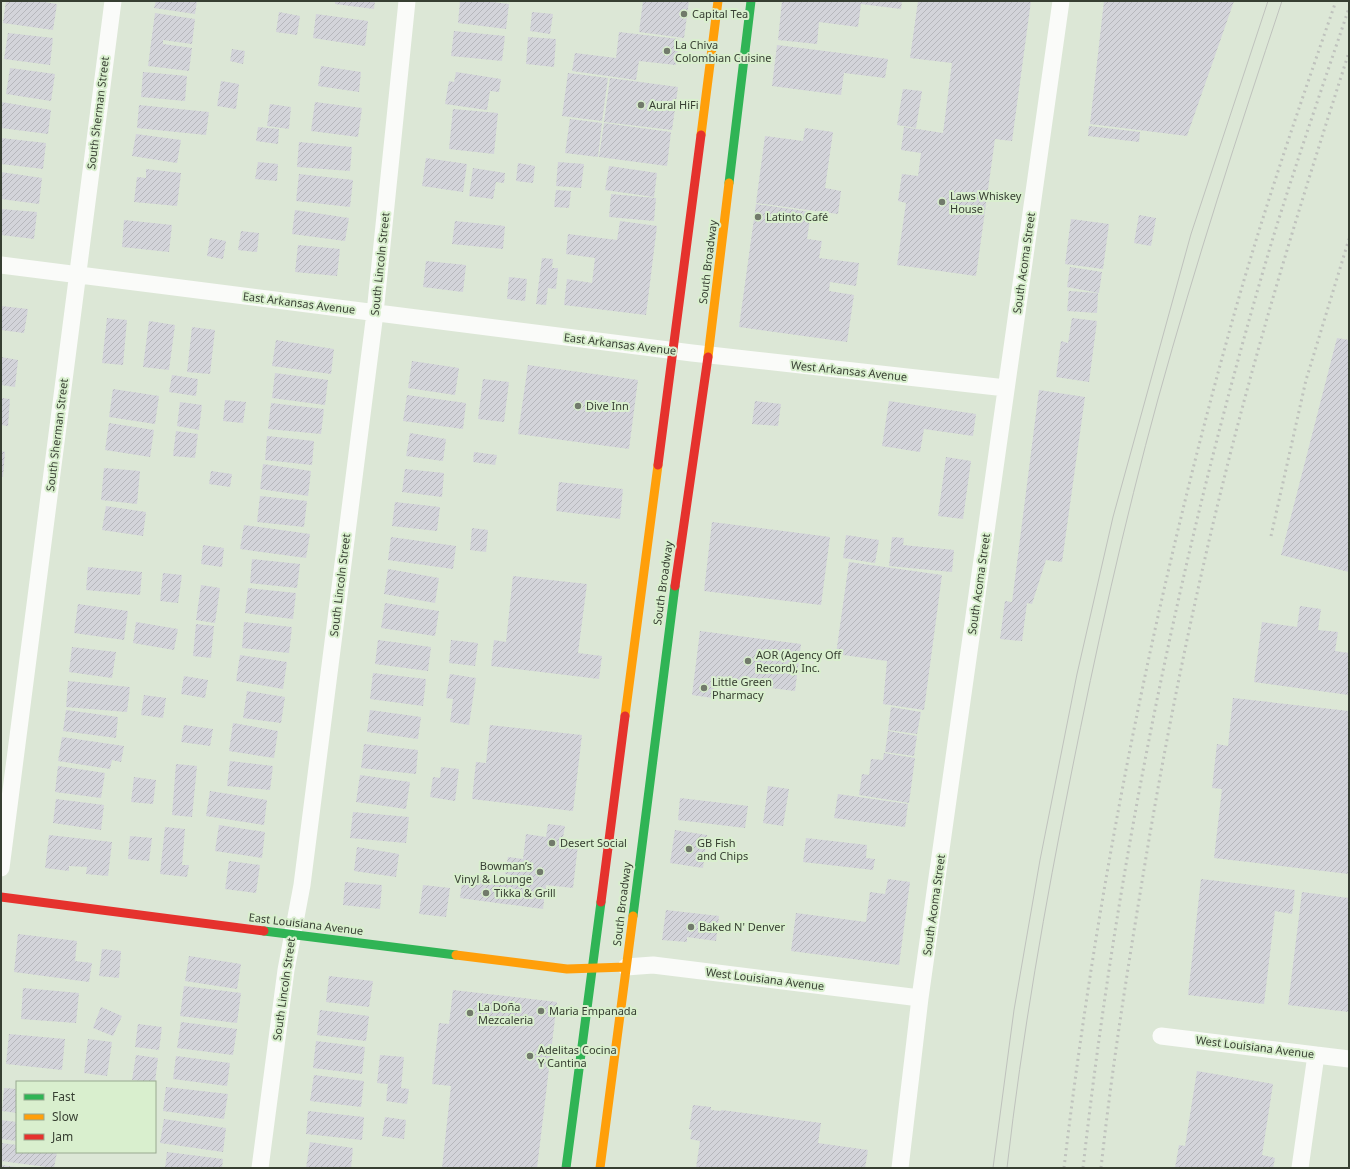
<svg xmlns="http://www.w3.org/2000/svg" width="1350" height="1169" viewBox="0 0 1350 1169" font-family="'Noto Sans',sans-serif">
<defs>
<pattern id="building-hatch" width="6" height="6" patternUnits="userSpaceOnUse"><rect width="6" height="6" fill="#d3d4da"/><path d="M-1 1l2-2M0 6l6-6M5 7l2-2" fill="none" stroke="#b6b7bc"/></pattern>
</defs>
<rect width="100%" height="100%" fill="#dce7d6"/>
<path fill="url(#building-hatch)" d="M6,1H39L57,4L53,30L3,23Z
M156,1H197L195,14L154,8Z
M335,1H375L374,9L335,4Z
M460,1H485L509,4L506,29L458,23Z
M643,1H689L684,38L639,32Z
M782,1H902L901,9L861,4L858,27L819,22L817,44L778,40Z
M918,1H1031L1012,141L995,139L976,276L897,265L906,203L898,201L902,174L918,176L921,153L901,150L904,127L943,133L952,63L910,58Z
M1104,1H1234L1187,136L1090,124Z
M279,12L300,16L297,35L276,32Z
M532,12L553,14L550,34L530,31Z
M155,13L195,19L192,44L163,40V44L192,48L189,71L148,66Z
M316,14L368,21L365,46L313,38Z
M454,31L505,36L502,61L451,56Z
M619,32L679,39L676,65L639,61L636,80L572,71L575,53L616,58Z
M8,33L53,38L50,65L4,59Z
M528,37L556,39L554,67L526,64Z
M777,45L888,59L885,78L844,73L841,95L772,86Z
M232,49L245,51L243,64L230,61Z
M321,66L361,72L359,92L318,86Z
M10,68L55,74L51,101L6,94Z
M143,72L187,76L185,101L141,97Z
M456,72L501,79L499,92L490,91L487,110L445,104L449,81L454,82Z
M568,73L608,78L602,121L562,116Z
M610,78L678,87L672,130L604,122Z
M221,81L239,84L236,109L217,106Z
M903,89L922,91L916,128L897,125Z
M1,102L51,110L48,134L1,128Z
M315,102L362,108L358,137L311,131Z
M270,104L291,107L289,129L267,126Z
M139,105L209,112L206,135L137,128Z
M453,109L498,113L494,154L449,149Z
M570,119L602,123L598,157L565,153Z
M604,123L671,132L667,166L599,157Z
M1089,126L1140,132L1139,142L1088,136Z
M258,127L279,129L278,144L256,141Z
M805,128L833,132L825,188L841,191L838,214L756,203L765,136L803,141Z
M136,134L181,140L177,163L132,156Z
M1,138L46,143L43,169L1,164Z
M299,142L352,147L350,171L297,167Z
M426,158L467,164L463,192L422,186Z
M258,162L278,164L277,181L255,179Z
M558,162L584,164L581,188L556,186Z
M518,163L535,166L533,183L516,181Z
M609,166L657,173L654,197L605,190Z
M473,168L505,173L504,183L496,182L493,199L469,196Z
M146,169L181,173L177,206L134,202L137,177L146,178Z
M1,172L42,178L39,204L1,199Z
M299,174L353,180L350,207L296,201Z
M556,190L571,191L569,208L554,207Z
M611,194L656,198L654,221L609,217Z
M756,204L811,212L807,239L822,241L819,258L859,263L856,286L830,282L829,291L854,295L847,342L739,327Z
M1,209L37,212L34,239L1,235Z
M295,210L349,218L345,241L292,234Z
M1139,215L1156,218L1151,246L1134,243Z
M1071,219L1109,224L1103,269L1065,264Z
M124,220L172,225L169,252L122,247Z
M455,221L505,226L503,249L452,244Z
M620,221L657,226L646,315L564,305L567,279L592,283L595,258L566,254L568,234L617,240Z
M241,231L259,233L257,252L238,250Z
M210,238L226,241L223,259L207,256Z
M298,245L340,249L337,276L295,272Z
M542,258L553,259L552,268H558L556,289L548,288L546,305L536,304Z
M426,261L466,265L463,292L423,287Z
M1070,267L1102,272L1099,293L1067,287Z
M509,277L527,279L525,301L507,299Z
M1069,291L1098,293L1097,313L1067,311Z
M1,306L28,309L24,333L1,330Z
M107,318L127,320L123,365L102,363Z
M1072,318L1097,321L1089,382L1056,377L1061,341L1068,343Z
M149,321L175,325L169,370L143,367Z
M192,327L215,330L210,374L187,372Z
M1337,338L1349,340V572L1281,555Z
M276,340L334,349L331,374L272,366Z
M1,357L18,360L15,387L1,385Z
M412,361L459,368L455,395L408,388Z
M528,365L638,380L629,449L518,434Z
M275,373L328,380L325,405L272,398Z
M172,375L198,379L196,396L169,392Z
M483,379L509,382L504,422L478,419Z
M113,389L159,396L155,424L109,417Z
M1039,390L1085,397L1062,562L1046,560L1032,604L1027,603L1022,641L1000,639L1005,601L1012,602Z
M407,395L466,403L463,429L403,421Z
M1,398L10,399L8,426L1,425Z
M225,400L246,402L243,423L223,421Z
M755,401L781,404L778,426L752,424Z
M889,401L976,414L973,436L924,429L920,452L882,446Z
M180,402L202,405L199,430L177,426Z
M271,403L324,409L321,434L268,429Z
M109,423L154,430L150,457L105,450Z
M176,431L198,434L195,458L173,456Z
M410,433L446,439L443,461L406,456Z
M267,436L314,441L312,465L265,460Z
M1,451L5,452L3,477H1Z
M474,452L497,455L495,465L473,462Z
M946,457L971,461L963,519L938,516Z
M263,464L311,471L308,496L260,489Z
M104,468L140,471L137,504L101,500Z
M405,469L444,473L442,497L402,492Z
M211,471L232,474L230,487L209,484Z
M559,482L623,489L620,519L556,511Z
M260,496L307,501L304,527L257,522Z
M395,502L440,507L437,531L392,526Z
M106,506L146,512L143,536L102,530Z
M712,522L830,537L821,605L704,591Z
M244,525L310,534L306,558L240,549Z
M472,528L488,530L486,552L470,550Z
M846,535L879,540L875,563L843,558Z
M391,537L456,546L453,569L388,560Z
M892,537L904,538L903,545L954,550L952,572L889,566Z
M203,545L224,548L222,567L201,564Z
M252,559L300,564L297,588L250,583Z
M849,562L942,575L924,710L883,704L887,661L836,654Z
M88,567L142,572L140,595L86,590Z
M388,569L439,578L435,603L384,594Z
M163,573L182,575L178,603L160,601Z
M513,576L587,584L578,653L602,656L599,679L491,666L494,640L506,642Z
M201,585L220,588L215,623L196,620Z
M248,588L296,593L293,619L245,613Z
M385,603L439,611L435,636L381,628Z
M78,604L128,611L124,640L74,633Z
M1300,606L1321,609L1318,630L1338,632L1335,651L1349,653V695L1254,682L1262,622L1297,627Z
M136,622L178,629L174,650L133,643Z
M244,622L292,627L289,653L242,648Z
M196,624L214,626L211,658L193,656Z
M700,631L801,644L795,691L715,681L713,698L692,695Z
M378,640L431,647L428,671L375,664Z
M451,640L478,643L475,666L449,663Z
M72,647L116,652L112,678L69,672Z
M240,655L287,662L283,689L236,681Z
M373,673L426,679L423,706L370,699Z
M450,674L476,678L469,725L450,722L453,699L446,698Z
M184,676L208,680L205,698L181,694Z
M68,681L130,687L127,712L66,707Z
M247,691L285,697L281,723L243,718Z
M144,695L166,698L163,718L141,715Z
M1233,698L1349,711V874L1214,858L1222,789L1212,788L1217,744L1228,746Z
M891,707L921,712L917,734L888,730Z
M66,710L118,717L116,738L63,731Z
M370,710L421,717L418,739L367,732Z
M233,723L278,731L274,758L229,751Z
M184,725L213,729L210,746L181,742Z
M490,725L582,735L573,811L472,799L476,762L486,763Z
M888,731L917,736L914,756L885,752Z
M62,737L124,746L121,762L112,760L110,769L58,761Z
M364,744L418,750L416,774L361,768Z
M884,753L915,758L909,803L859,795L862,774L869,775L871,759L883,760Z
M230,761L273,766L270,790L227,786Z
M176,764L197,766L192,817L172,815Z
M58,766L105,773L101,798L55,792Z
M441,767L459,769L455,801L430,797L433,777L440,778Z
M360,775L410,782L406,809L356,802Z
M134,777L156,780L153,804L131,802Z
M768,786L789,789L783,826L763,823Z
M210,791L267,800L264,825L206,816Z
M838,794L908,804L905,827L834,818Z
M680,798L748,806L745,828L678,820Z
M56,799L104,805L101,830L53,823Z
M353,812L409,817L406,843L350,838Z
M548,824L565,826L562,843L578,845L573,888L546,885L543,909L460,898L463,875L522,882L523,877L505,874L508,857L523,859L526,834L546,837Z
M219,825L265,832L262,858L215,851Z
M165,827L185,829L182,865H189L187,877L160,874Z
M675,830L707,835L703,868L670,863Z
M49,835L112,842L108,876L86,874L87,867L69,866V871L45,868Z
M130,836L152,838L149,861L128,859Z
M806,838L867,845L866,858L875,859L873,870L803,862Z
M357,847L399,854L396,877L354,871Z
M229,861L260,865L256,893L225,889Z
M888,879L910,882L899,965L791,951L796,913L866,922L870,892L885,894Z
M1201,879L1295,890L1292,914L1275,911L1264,1004L1188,995Z
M345,882L382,885L380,909L343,905Z
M423,885L450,888L446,917L419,914Z
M1302,892L1349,898V1012L1288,1005Z
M666,910L719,916L716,941L687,937V942L662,940Z
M18,934L77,941L75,961L92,963L89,982L14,972Z
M102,949L121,951L119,978L99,976Z
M189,956L241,964L237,989L185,981Z
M329,976L373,981L369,1007L326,1002Z
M184,986L241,993L237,1023L180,1016Z
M23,988L79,993L76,1023L21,1019Z
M453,990L557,1002L537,1168H442L451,1086L432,1084L439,1023L449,1024Z
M101,1007L122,1016L113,1036L93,1028Z
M320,1010L369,1016L366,1041L317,1035Z
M181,1022L237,1029L233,1055L177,1048Z
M138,1024L162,1027L159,1050L135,1047Z
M9,1034L65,1039L62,1070L6,1064Z
M88,1039L112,1042L107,1076L84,1073Z
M316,1041L365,1047L362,1074L313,1068Z
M136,1055L158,1058L155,1082L132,1080Z
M380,1055L404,1057L401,1088L409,1089L407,1104L386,1101L388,1084L377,1083Z
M176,1056L230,1063L227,1086L173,1079Z
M1197,1071L1273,1084L1262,1155L1275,1158L1273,1168H1175L1179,1145L1185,1146Z
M314,1075L364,1081L361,1107L310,1101Z
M166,1087L228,1094L224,1119L163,1111Z
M4,1088L17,1089V1113L2,1111Z
M693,1105L711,1107V1110L721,1111V1110L821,1123L818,1143L868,1150L865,1168H696L700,1141L690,1139L692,1130L689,1129Z
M308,1111L364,1117L362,1140L306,1134Z
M385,1117L406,1120L404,1139L382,1136Z
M164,1119L226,1128L223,1152L160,1143Z
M1,1120L17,1122V1141L1,1139Z
M310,1142L353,1148L351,1168H306Z
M1,1143L17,1145V1152H57L54,1168L1,1161Z
M167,1152L223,1159L222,1168H165Z
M1,1165L16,1167V1168H1Z"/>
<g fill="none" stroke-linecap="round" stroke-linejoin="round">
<path stroke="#fafbf9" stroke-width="17" d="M1,265L692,353L1006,388
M1,868L113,1
M626,967L653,965L920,998
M1161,1036L1349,1059
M260,1168L286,970L302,885L375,313L407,1
M900,1168L920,998L1061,1
M1300,1168L1316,1055"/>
<path stroke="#30b455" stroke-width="9" d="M729,183L751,1
M633,916L675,586
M264,931L456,955
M566,1168L601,902"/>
<path stroke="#ff9f0a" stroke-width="9" d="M701,135L718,1
M708,357L729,183
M625,716L658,465
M456,955L567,969L626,967
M600,1168L633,916"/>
<path stroke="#e5322d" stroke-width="9" d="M658,465L701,135
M675,586L708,357
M1,897L264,931
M601,902L625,716"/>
<path stroke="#bfc2bd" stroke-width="1" d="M993,1168L1014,1010L1040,860L1077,674L1113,517L1191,234L1268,1
M1007,1168C1022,1036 1045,905 1071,775C1096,649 1124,523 1158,399C1195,265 1238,133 1282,1"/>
<path stroke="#bfc2bd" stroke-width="3" stroke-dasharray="2 4" stroke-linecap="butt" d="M1271,536L1306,380L1349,239
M1064,1168C1097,888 1152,611 1227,340C1258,226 1297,113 1336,1
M1083,1168C1118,855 1182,543 1272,241C1296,163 1323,85 1349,8
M1101,1168C1111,1076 1125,985 1140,894C1169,713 1207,532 1257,354C1285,253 1317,152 1349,52"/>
</g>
<g fill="#717a6b" stroke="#d9efce" stroke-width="1.5">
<circle cx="684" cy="14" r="4"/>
<circle cx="667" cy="51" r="4"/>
<circle cx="641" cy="105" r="4"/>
<circle cx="942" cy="202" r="4"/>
<circle cx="758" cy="217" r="4"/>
<circle cx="578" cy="406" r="4"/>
<circle cx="748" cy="661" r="4"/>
<circle cx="704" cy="688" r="4"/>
<circle cx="552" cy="843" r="4"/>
<circle cx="689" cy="849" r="4"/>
<circle cx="540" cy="872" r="4"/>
<circle cx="486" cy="893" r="4"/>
<circle cx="691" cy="927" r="4"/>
<circle cx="541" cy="1011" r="4"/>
<circle cx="470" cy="1013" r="4"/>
<circle cx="530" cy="1056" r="4"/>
</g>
<g text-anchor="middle" stroke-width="4" stroke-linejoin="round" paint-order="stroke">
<g font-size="11" fill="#373f32" stroke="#d9efce" text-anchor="start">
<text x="692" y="18">Capital Tea</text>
<text x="675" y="49">La Chiva<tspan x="675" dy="13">Colombian Cuisine</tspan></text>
<text x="649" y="109">Aural HiFi</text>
<text x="950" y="200">Laws Whiskey<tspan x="950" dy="13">House</tspan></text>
<text x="766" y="221">Latinto Café</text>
<text x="586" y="410">Dive Inn</text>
<text x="756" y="659">AOR (Agency Off<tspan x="756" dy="13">Record), Inc.</tspan></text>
<text x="712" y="686">Little Green<tspan x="712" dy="13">Pharmacy</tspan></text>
<text x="560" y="847">Desert Social</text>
<text x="697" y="847">GB Fish<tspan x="697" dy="13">and Chips</tspan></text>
<text x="532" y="870" text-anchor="end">Bowman’s<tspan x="532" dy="13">Vinyl &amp; Lounge</tspan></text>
<text x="494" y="897">Tikka &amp; Grill</text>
<text x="699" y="931">Baked N' Denver</text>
<text x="478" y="1011">La Doña<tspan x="478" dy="13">Mezcaleria</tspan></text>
<text x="549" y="1015">Maria Empanada</text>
<text x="538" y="1054">Adelitas Cocina<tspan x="538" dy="13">Y Cantina</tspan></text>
</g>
<g font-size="11" fill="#373f32" stroke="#d9efce">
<text transform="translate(98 113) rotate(-83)" y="4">South Sherman Street</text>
<text transform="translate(708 262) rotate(-83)" y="4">South Broadway</text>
<text transform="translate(1024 263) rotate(-82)" y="4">South Acoma Street</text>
<text transform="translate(380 264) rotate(-84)" y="4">South Lincoln Street</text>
<text transform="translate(299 303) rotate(7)" y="4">East Arkansas Avenue</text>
<text transform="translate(620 344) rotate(7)" y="4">East Arkansas Avenue</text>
<text transform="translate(849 371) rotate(6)" y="4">West Arkansas Avenue</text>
<text transform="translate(57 435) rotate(-83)" y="4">South Sherman Street</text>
<text transform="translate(663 583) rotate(-82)" y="4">South Broadway</text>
<text transform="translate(979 584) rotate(-82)" y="4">South Acoma Street</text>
<text transform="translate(340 585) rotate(-83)" y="4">South Lincoln Street</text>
<text transform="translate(622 904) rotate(-83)" y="4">South Broadway</text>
<text transform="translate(934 905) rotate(-82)" y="4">South Acoma Street</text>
<text transform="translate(306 924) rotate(7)" y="4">East Louisiana Avenue</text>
<text transform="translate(765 979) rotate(7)" y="4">West Louisiana Avenue</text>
<text transform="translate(284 989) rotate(-82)" y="4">South Lincoln Street</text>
<text transform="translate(1255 1047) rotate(7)" y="4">West Louisiana Avenue</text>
</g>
</g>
<rect width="1350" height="1169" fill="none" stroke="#373f32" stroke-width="4"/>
<rect x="16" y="1081" width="140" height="72" fill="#d9efce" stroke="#98a990"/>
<rect x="24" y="1094" width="20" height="6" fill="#30b455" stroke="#98a990"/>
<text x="52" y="1101" font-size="12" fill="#373f32">Fast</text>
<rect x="24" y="1114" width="20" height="6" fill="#ff9f0a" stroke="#98a990"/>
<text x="52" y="1121" font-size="12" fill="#373f32">Slow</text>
<rect x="24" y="1134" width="20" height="6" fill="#e5322d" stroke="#98a990"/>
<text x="52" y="1141" font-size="12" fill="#373f32">Jam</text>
</svg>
